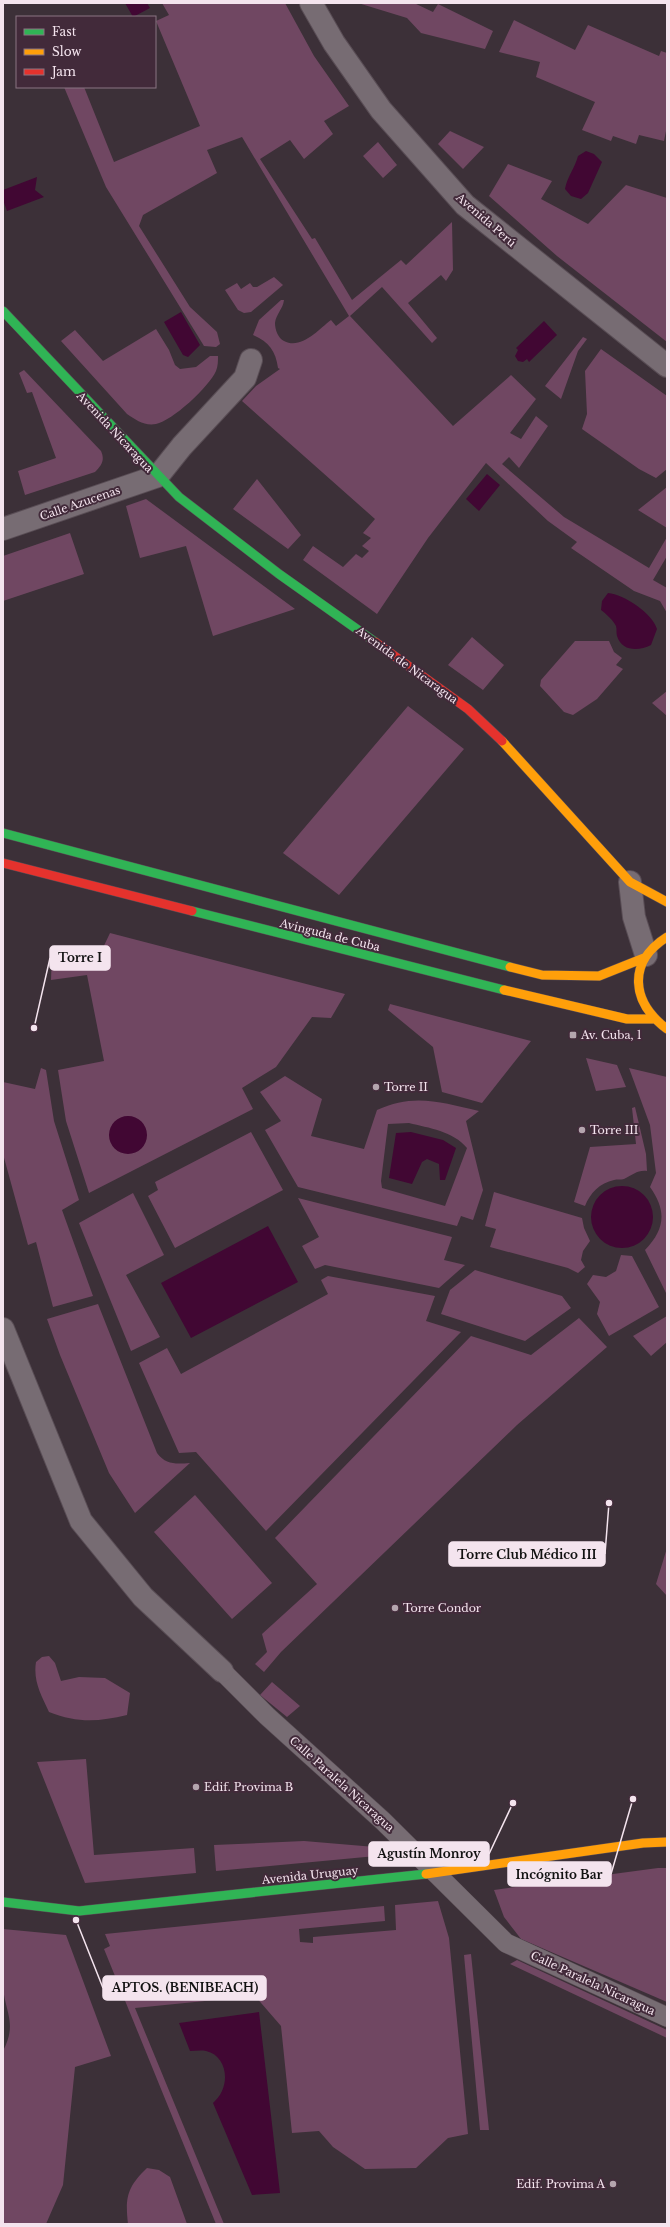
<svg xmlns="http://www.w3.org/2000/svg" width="670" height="2227" viewBox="0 0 670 2227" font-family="'Libre Baskerville',serif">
<rect width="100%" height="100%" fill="#3c3038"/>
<path fill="#704762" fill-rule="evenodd" d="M162,3H285L314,56L349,106L324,121L333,134L304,159L290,140L260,159L312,239L315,238L352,300L401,260L406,265L452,222L453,270L446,281L441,275L408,303L437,338L432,343L382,287L350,316L453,426L511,375L536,399L510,433L521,439L536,416L548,426L519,468L509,457L502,464L564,517L649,568L667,537V556L653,580L667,588V613L660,601L634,591L571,548L577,542L548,521L486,463L428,538L377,614L303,560L313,546L343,567L356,554L362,558L369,551L362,546L371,538L363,533L375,519L242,401L256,386L280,369L278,368C276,351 268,341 253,335L259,320L281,300H284C283,309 276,314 275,323C275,330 278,338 284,341C301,350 318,330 331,320L336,326L349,316L242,137L207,150L217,173L143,215L139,226L190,307L217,332L220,344L216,347L204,346L106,187L64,87H84L114,162L200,126L156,21L169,15Z
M358,3H414L433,12L438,4L493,31L485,49L421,33L407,18Z
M514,20L575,50L588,25L659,56L661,51L667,53V126L664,141L639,135L636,144L613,136L611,141L582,130L595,102L536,77L540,62L499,52Z
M450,131L484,147L463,169L438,144Z
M378,142L397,165L383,178L363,156Z
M508,164L552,181L541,199L588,224L626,185L667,198V342L557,256L489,196Z
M274,277L283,285L251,312L244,313L238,310L225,290L237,283L241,289L250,283L253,287H257Z
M156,329L169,350L175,365L180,369L196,367L210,356H218C218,361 218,366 216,371C209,387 172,421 156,424C144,426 136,420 127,414L61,341L75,330L103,361Z
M583,337L587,339L578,351L561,399L545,386Z
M601,349L667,396V469L656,478L639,469L582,429L587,414L585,371Z
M24,370L101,451C105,460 102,465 95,472L25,495L18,471L56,458L32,392L27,393L19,373Z
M257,479L301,535L288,549L233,509Z
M667,487V528L638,510Z
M146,499L295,609L213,636L186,546L140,558L126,506Z
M70,533L84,574L3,601V556Z
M472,637L504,665L483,690L448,665Z
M575,641H609L614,652L622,658L616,665L623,669L597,699L573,715L564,712L540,686L541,680Z
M667,691V716L652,703Z
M408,706L464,749L339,895L283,853Z
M110,933L345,994L331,1018L312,1017L276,1067L242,1088L253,1109L89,1193L66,1121L58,1070L104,1061L87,975L51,980L52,951L101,952Z
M390,1004L531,1041L482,1103L442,1092L433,1047L388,1010Z
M586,1058L617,1065L626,1087L596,1091Z
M41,1068L46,1070L54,1121L79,1200L62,1210L93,1296L53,1307L36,1242L28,1245L3,1154V1082L35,1089Z
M629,1068L667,1077L666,1293L645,1250C665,1229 667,1211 650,1187L656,1173L650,1125Z
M285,1076L322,1099L311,1136L364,1149L377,1110C413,1093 441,1102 479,1111L466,1121L483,1190L473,1220L461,1216L457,1226L298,1187L265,1130L281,1121L260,1092ZM409,1123C429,1128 453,1131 467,1148L445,1206L382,1188L381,1181L388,1124Z
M635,1107L646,1154L647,1171C637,1170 633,1175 624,1179C621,1180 617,1179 614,1180C600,1183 590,1193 585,1206L574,1202L590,1147L636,1144L632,1108Z
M251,1132L283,1190L175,1248L148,1196L158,1190L155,1182Z
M494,1192L582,1218L584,1228L590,1241L583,1251L581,1260L585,1267L578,1273L568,1268L490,1247L496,1229L485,1226Z
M133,1193L164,1255L126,1275L160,1337L131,1351L79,1223Z
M298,1198L452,1237L444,1260L465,1265L439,1288L325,1265L315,1269L302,1246L319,1237Z
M621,1255L632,1256L659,1307L609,1336L597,1314L600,1302L587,1284L593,1275L606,1277L616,1271Z
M475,1270L562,1296L571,1308L525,1341L441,1314L450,1290Z
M328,1276L435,1296L426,1321L461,1332L266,1531L196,1452L179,1453L139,1363L167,1348L181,1374L328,1294L321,1280Z
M98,1304L157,1453C166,1465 176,1464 190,1463L135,1513L109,1473L60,1355L47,1319Z
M667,1316V1342L651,1356L633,1336Z
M579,1318L607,1347L517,1425L281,1652L264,1672L255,1664L267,1652L262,1634L317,1584L275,1538L471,1336L531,1355Z
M195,1495L272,1583L232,1619L154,1532Z
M667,1548V1596L656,1584Z
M49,1656L55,1663L61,1681L79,1677L105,1678L130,1693L127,1715C98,1722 77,1723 49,1712C41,1695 33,1681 36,1662L42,1657Z
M272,1682L300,1706L287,1717L260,1695Z
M86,1759L94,1855L194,1848L196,1873L85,1883L37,1762Z
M304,1841L375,1847L376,1856L216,1871L214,1845Z
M658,1868H667V2002L521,1939L504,1917L494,1890Z
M438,1901L449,1938L468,2134L448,2138L416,2168L365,2169L333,2147L319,2131L292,2133L281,2026L255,1996L135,2008L224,2224H216L104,1949L110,1946L105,1934L384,1906L385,1921L299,1929L300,1942L313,1943V1937L396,1930L395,1905Z
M3,1929L66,1935L111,2056L75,2067L63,2185L46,2224H3V2051C17,2024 6,2014 3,1988C1,1969 3,1948 3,1929Z
M471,1954L489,2130H480L464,1955Z
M517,1960L667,2030V2038L510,1964Z
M147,2168L159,2170L170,2177L187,2224H128C125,2198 127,2187 147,2168Z"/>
<path fill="#410733" d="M125,3H147L150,8L133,17Z
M586,151L594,154L602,162L588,193L581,199L571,196L565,189C567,177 575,168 578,156Z
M37,177L35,190L44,197L7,211L3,200V190Z
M181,312L200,345L188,357L183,355L164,322Z
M544,321L557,335L529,362L527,359L523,362L518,361L515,356L518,350L516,348Z
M487,474L500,485L479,511L466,499Z
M608,593C624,594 653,614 657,629L651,645C639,651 622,652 617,636C616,633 617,629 616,626C613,620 606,614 601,610L602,601Z
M109 1135a19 19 0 1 1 38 0a19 19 0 1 1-38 0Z
M411,1132L443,1140L456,1148L445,1180H440L439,1164L427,1159L422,1162L412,1184L389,1178L396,1133Z
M591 1217a31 31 0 1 1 62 0a31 31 0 1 1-62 0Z
M268,1226L298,1282L191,1338L161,1283Z
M259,2012L280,2193L252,2195L213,2103C216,2100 220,2096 222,2091C229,2076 224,2055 206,2051C201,2050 195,2051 190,2051L179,2023Z"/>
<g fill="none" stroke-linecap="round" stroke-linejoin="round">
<g stroke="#594d55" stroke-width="20">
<path id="lane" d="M222,1671L267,1716L383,1821L506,1943L667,2017"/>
</g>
<g stroke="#594d55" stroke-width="24">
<path id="street" d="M311,3L334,43L381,110L465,205L667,366
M3,529L158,476L182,446L245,378L251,360
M630,882L634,917L646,955
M3,1329L81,1521L143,1597L222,1671"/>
</g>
<g stroke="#594d55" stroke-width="10">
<path id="fast" d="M3,311L179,497L279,574L375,642
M3,833L510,967
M192,911L504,990
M3,1902L79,1911L426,1874"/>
</g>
<g stroke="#594d55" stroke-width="10">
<path id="slow" d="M502,741L630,882L667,902
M667,937C627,962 631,1002 667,1029
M510,967L542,975L599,976L644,958
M504,990L627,1019H653
M426,1874L643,1843L667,1842"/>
</g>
<g stroke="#594d55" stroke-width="10">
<path id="jam" d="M375,642L468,709L502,741
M3,863L192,911"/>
</g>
<use href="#lane" stroke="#776c73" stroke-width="19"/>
<use href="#street" stroke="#776c73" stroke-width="22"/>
<use href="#fast" stroke="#30b455" stroke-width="9"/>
<use href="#slow" stroke="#ff9f0a" stroke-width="9"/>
<use href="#jam" stroke="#e5322d" stroke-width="9"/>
</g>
<g fill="#b4a5ae" stroke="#422a3a" stroke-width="1.5">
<rect x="569" y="1031" width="8" height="8" rx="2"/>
<circle cx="376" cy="1087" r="4"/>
<circle cx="582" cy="1130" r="4"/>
<circle cx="395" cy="1608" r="4"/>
<circle cx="196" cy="1787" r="4"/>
<circle cx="613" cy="2184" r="4"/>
</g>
<g text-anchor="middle" stroke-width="4" stroke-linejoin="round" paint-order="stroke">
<g font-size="11" fill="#f4e4ee" stroke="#422a3a">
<text transform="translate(486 220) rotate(41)" y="4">Avenida Perú</text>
<text transform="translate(115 432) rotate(47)" y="4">Avenida Nicaragua</text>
<text transform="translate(80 503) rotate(-19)" y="4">Calle Azucenas</text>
<text transform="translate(407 665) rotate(36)" y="4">Avenida de Nicaragua</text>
<text transform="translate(330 935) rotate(14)" y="4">Avinguda de Cuba</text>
<text transform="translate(342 1784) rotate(42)" y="4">Calle Paralela Nicaragua</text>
<text transform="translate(310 1875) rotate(-6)" y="4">Avenida Uruguay</text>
<text transform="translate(593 1983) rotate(25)" y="4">Calle Paralela Nicaragua</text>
</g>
<g font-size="11" fill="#f4e4ee" stroke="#422a3a" text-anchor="start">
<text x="581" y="1039">Av. Cuba, 1</text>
<text x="384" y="1091">Torre II</text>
<text x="590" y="1134">Torre III</text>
<text x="403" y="1612">Torre Condor</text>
<text x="204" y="1791">Edif. Provima B</text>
<text x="605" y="2188" text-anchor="end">Edif. Provima A</text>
</g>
</g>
<path fill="none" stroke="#f4e4ee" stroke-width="1.5" d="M34 1028L50 958M609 1503L605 1554M513 1803L489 1854M633 1799L611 1874M76 1920L103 1988"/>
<g fill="#f4e4ee" stroke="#422a3a" stroke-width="1.5">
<circle cx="34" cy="1028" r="4"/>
<circle cx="609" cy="1503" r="4"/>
<circle cx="513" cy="1803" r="4"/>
<circle cx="633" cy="1799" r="4"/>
<circle cx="76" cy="1920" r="4"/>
</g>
<g fill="#f4e4ee" stroke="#f4e4ee" stroke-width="1.5">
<rect x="50" y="946" width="60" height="24" rx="4"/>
<rect x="449" y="1542" width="156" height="24" rx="4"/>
<rect x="369" y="1842" width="120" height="24" rx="4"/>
<rect x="508" y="1862" width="103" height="24" rx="4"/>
<rect x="103" y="1976" width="163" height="24" rx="4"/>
</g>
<g font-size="12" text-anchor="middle" font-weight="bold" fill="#111">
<text x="80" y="962">Torre I</text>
<text x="527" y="1559">Torre Club Médico III</text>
<text x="429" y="1858">Agustín Monroy</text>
<text x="559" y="1879">Incógnito Bar</text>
<text x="185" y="1992">APTOS. (BENIBEACH)</text>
</g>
<rect width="670" height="2227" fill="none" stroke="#f4e4ee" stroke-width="8"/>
<rect x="16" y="16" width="140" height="72" fill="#422a3a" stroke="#897482"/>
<rect x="24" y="29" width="20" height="6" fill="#30b455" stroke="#897482"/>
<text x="52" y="36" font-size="12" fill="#f4e4ee">Fast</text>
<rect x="24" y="49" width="20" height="6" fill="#ff9f0a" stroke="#897482"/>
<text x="52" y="56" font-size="12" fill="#f4e4ee">Slow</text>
<rect x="24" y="69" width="20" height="6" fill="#e5322d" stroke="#897482"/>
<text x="52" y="76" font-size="12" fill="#f4e4ee">Jam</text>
</svg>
